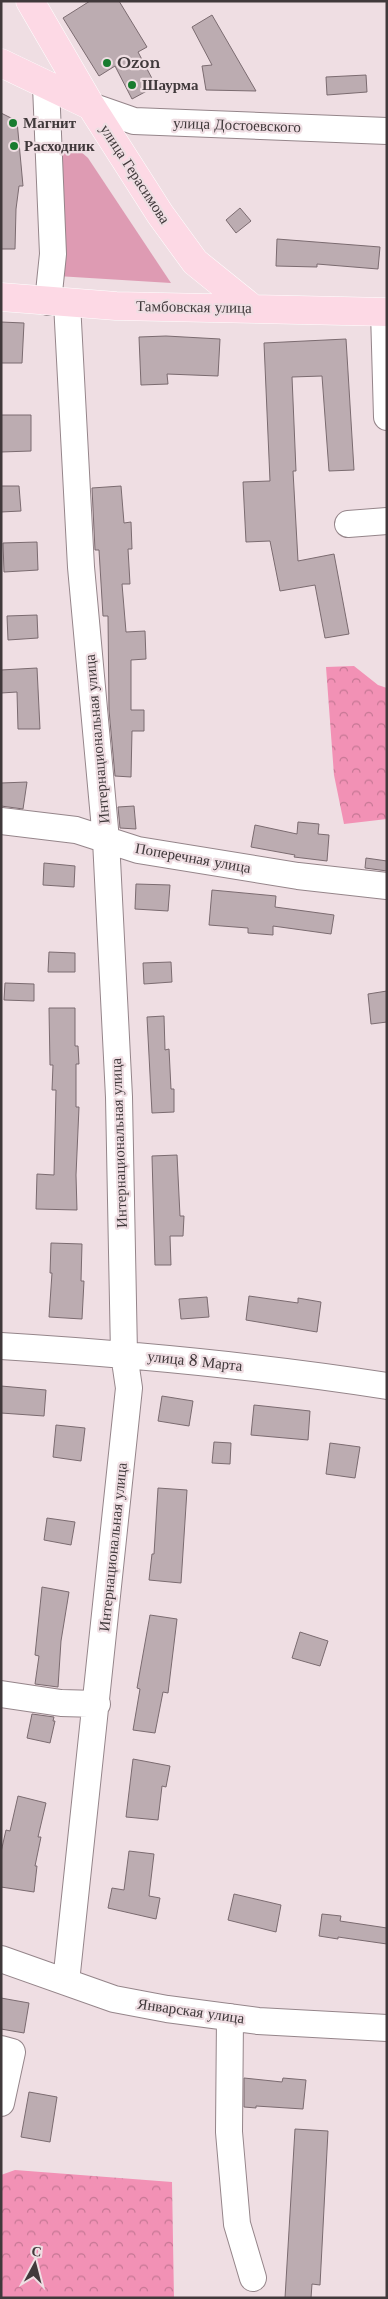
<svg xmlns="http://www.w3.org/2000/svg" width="388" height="2299" viewBox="0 0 388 2299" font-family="'Libre Baskerville',serif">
<defs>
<pattern id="forest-crowns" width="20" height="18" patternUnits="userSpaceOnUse" patternTransform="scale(1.25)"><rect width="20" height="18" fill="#f291b5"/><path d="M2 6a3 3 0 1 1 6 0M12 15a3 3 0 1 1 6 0" fill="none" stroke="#c57794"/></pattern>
</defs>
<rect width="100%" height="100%" fill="#efdee3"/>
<path fill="#de9bb3" d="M72,144L88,158L171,283L57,276L55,146Z"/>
<path fill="url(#forest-crowns)" d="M354,666L378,685L387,688V819L344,824L334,775L326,667Z
M15,2170L172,2182L174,2298H1V2175Z"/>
<path fill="#bcacb1" stroke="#7b6b70" d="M90,1H119L147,47L138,52L156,86L132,99L115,66L99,76L63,18Z
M212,15L256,91L206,90L202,66L212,65L192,27Z
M366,75L367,92L327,95L326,77Z
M1,113L17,121L23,186H19L16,209L15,249H1Z
M240,208L251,221L236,233L226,220Z
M277,239L380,247L378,269L317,264V267L276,266Z
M1,322L24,323L22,363H1Z
M166,336L220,339L218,376L167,374L168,384L141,385L139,337Z
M346,339L354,470L329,471L322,376L292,377L296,471H293L298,561L334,554L349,634L325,638L315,585L280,591L270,541L246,542L243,482L270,481L264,343Z
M1,415H31V451L1,452Z
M1,486H19L21,511L1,512Z
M121,486L124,523L131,522L132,549H128L130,584H122L126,632L145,631L146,659L131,660V710H144V731H132L131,777L115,776L109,710L108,616H103L99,550H95L92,488Z
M37,542L38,570L4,572L3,543Z
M37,615L38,638L8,640L7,616Z
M37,668L40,729H18L17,692L1,693V670Z
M27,782L23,809L1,806V783Z
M134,806L136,829L120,828L118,807Z
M298,822L319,824L318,834L329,835L327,861L294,857L295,855L251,847L255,825L297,834Z
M366,858L387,861V871L365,868Z
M44,863L75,866L74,887L43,885Z
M136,884L170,885L168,911L135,909Z
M212,890L276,896L275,907L334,915L331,934L273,926V935L248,933V928L209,925Z
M49,952L75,953V972H48Z
M171,962L172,982L144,984L143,963Z
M5,983L34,984V1001L4,1000Z
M387,991V1022L371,1024L368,994Z
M49,1008H75V1046H78L79,1064H76V1107H79L76,1175L77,1210L36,1209L37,1174L54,1175L56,1090H52L53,1065H50Z
M164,1016L165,1050L169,1049L171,1089H174V1112L152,1113L147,1017Z
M177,1155L180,1216H184L183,1236H170L171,1265H155L152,1156Z
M51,1243L82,1244L81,1281H84L82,1319L49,1317L52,1273H50Z
M249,1296L298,1303V1298L321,1302L317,1332L246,1320Z
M207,1297L209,1317L181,1319L179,1299Z
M1,1386L46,1390L44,1416L1,1413Z
M162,1396L193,1401L189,1426L158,1421Z
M254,1405L310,1411L308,1440L251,1435Z
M56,1425L85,1428L81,1461L53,1457Z
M214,1442L231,1443L230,1464L212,1463Z
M330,1443L360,1447L355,1478L326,1474Z
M158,1488L187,1490L181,1583L149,1580L152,1554H154Z
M47,1518L75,1522L71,1545L44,1540Z
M42,1587L69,1592L61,1641L58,1687L35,1684L39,1656L35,1655Z
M150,1615L177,1619L168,1693L163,1692L155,1733L133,1730L140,1689L137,1688Z
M300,1632L328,1641L320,1666L292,1658Z
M32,1714L54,1717L53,1721H55L50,1743L27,1738Z
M133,1759L170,1766L166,1787L162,1786L158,1820L126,1817Z
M18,1796L46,1803L38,1837H41L35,1866H37L34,1892L1,1887V1852L6,1830L10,1831Z
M129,1851L154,1854L149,1896L160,1898L156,1919L108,1908L112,1888L124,1890Z
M234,1894L281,1905L276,1932L228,1920Z
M322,1914L341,1916L340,1921L387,1928V1944L338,1937V1939L319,1936Z
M1,1998L29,2003L24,2033L1,2029Z
M244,2078L282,2082L283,2078L306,2080L303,2109L256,2106V2108L244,2107Z
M29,2092L57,2097L50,2142L21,2137Z
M295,2129L328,2131L320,2285L312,2284L311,2298H285Z"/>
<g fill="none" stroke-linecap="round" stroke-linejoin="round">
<g stroke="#95858a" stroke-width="28">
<path id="minor" d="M46,86L53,254L48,302
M91,106L134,121L387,131
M384,312L387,417
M348,524L387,521
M1,821L76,830L138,850L298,876L387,886
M1,1346C131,1354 259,1366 387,1386
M1,1694L61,1703L97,1704
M1,1959L114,1999L167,2009L258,2021L387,2028
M66,1982L129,1388L124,1354L119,1097L106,840L81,567L67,303
M230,2017L229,2132L237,2224L253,2278
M1,2049L12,2052L1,2103"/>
</g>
<g stroke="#fff" stroke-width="29">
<path id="major" d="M30,1L91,106L160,214L195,262L252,308
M1,63L91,106
M1,297L116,306L387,312"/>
</g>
<use href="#minor" stroke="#fff" stroke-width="26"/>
<use href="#major" stroke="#fdd9e5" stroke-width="28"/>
</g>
<g fill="#187c2f" stroke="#efdee3" stroke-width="2">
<circle cx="107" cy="63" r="5"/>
<circle cx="132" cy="85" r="5"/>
<circle cx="13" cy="123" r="5"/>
<circle cx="14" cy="146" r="5"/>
</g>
<g text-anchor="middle" stroke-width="4.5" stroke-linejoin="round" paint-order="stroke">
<g font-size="15" font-weight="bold" fill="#40393b" stroke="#efdee3" text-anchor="start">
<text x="117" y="68">Ozon</text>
<text x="142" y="90">Шаурма</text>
<text x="23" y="128">Магнит</text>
<text x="24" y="151">Расходник</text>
</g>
<g font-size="15" fill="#40393b" stroke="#efdee3">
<text transform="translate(237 125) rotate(2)" y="5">улица Достоевского</text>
<text transform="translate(135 174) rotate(57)" y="5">улица Герасимова</text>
<text transform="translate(194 307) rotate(1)" y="5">Тамбовская улица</text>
<text transform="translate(97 739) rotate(-95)" y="5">Интернациональная улица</text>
<text transform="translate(193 858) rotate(10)" y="5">Поперечная улица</text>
<text transform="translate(119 1143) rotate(-92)" y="5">Интернациональная улица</text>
<text transform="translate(195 1361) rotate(6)" y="5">улица 8 Марта</text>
<text transform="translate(113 1547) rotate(-84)" y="5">Интернациональная улица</text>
<text transform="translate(191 2011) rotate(8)" y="5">Январская улица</text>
</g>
</g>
<rect width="388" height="2299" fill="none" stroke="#40393b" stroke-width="5"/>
<g transform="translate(35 2264) rotate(7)" stroke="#efdee3" stroke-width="4" paint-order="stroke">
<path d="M0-4L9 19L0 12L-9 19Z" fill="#40393b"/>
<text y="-8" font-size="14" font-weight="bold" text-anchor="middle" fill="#40393b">С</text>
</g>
</svg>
